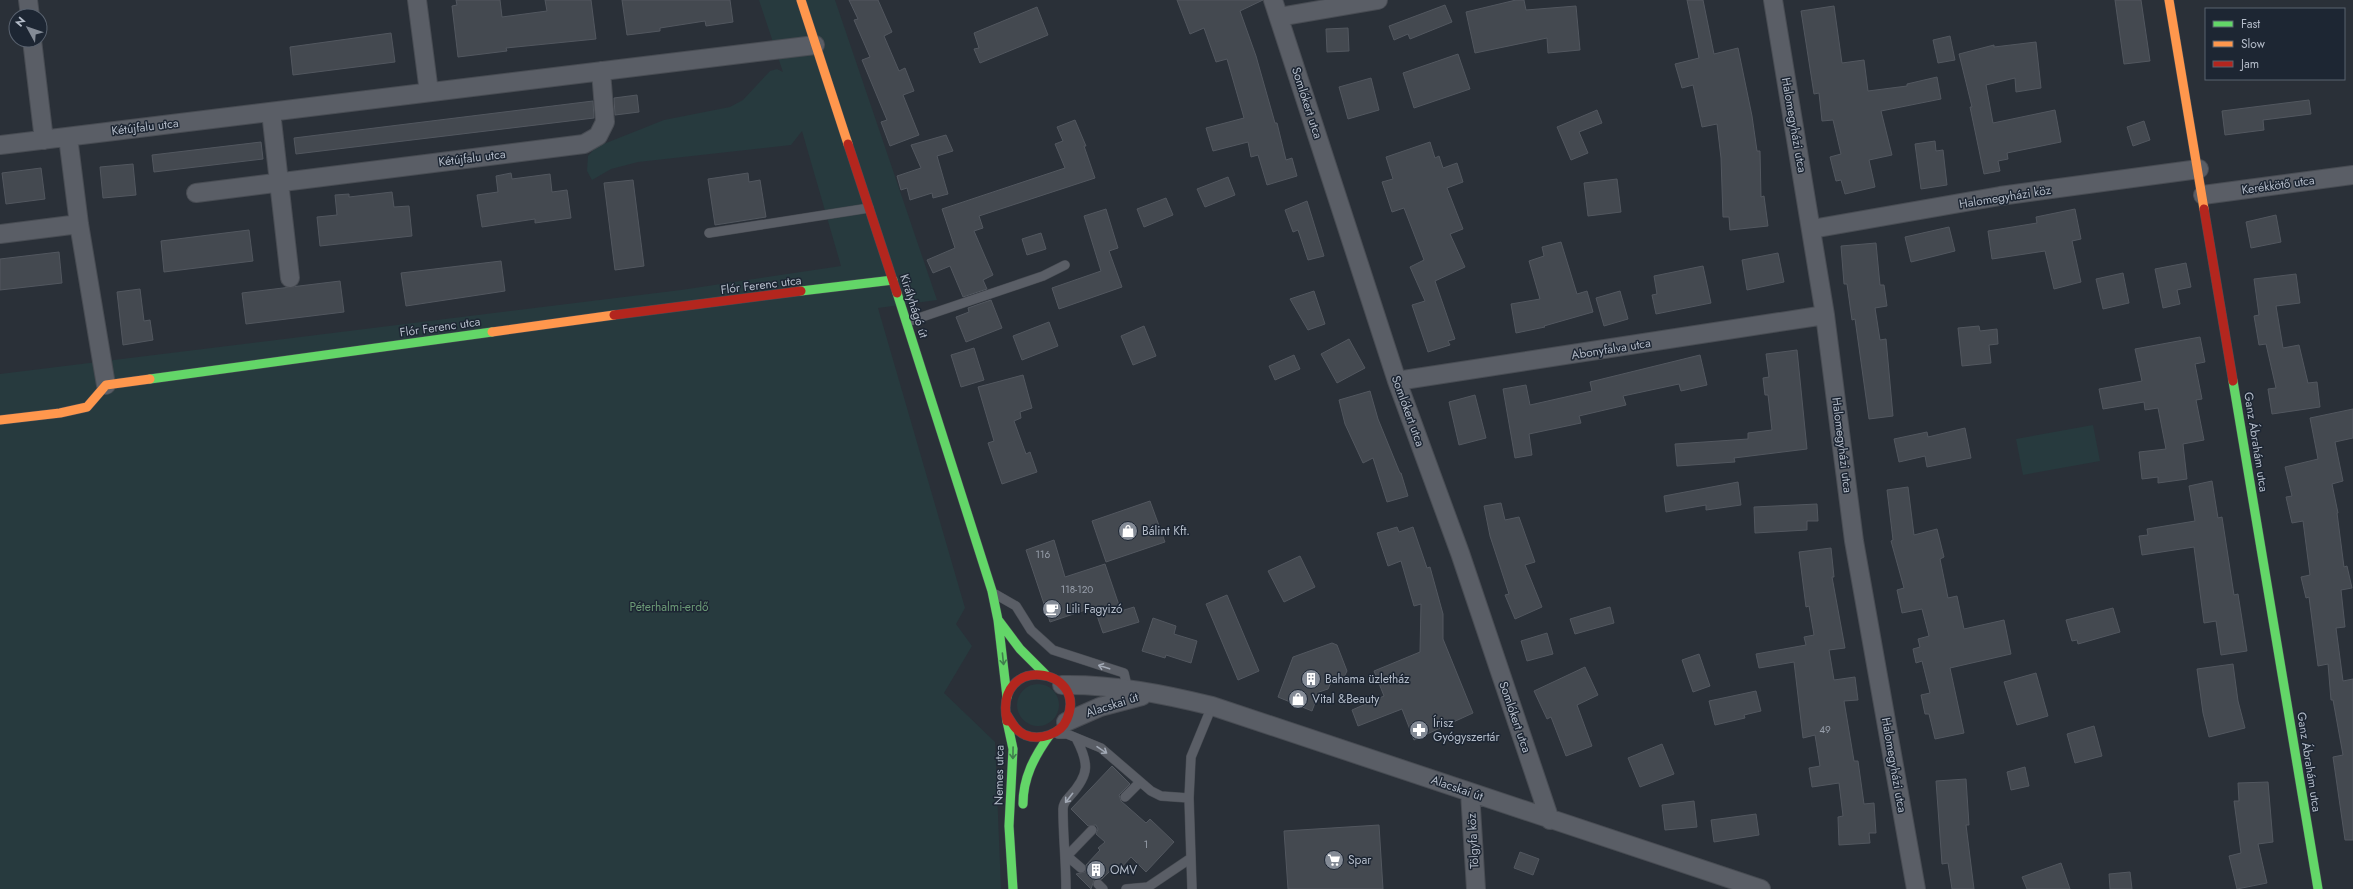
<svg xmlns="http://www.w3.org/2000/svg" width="2353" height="889" viewBox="0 0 2353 889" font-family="Jost,sans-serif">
<rect width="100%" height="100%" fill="#2a3038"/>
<path fill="#273a3e" d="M759,0H835L937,300L878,308L965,608L956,624L972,646L944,693L995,742L1001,889H0V374L681,290L841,266L802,131L791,145L638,162L611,169L592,180L587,171L588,156L596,147L664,120L730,107L743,100L770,71L777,69L783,72Z
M2093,425L2100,461L2023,475L2016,439Z
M1017 705a21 21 0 1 1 42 0a21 21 0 1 1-42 0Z"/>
<path fill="#444950" stroke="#52575f" d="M456,0H500L502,17L547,11L545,0H591L596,39L506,48L507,51L458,57L452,6L457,5Z
M622,0H730L733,22L706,26L705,21L660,28V31L627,35Z
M849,0H878L892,32L884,36L899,71L905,68L914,91L903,95L919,135L890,146L881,122L887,120L862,60L870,57L854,20L858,19Z
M1177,0H1263L1240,11L1256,56L1275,123H1277L1286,160L1292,158L1297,176L1267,185L1258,155L1251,157L1248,142L1213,151L1206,128L1244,118L1227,59L1216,62L1204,28L1190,34Z
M1516,0H1524L1526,10L1576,6L1580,50L1548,53L1547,38L1475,53L1466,12Z
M1687,0H1703L1714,54L1738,48L1752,116L1757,151H1760L1761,197L1764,196L1768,226L1730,230L1729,217H1723L1721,158L1717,124L1702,127L1693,85L1682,88L1675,64L1699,58Z
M2115,0H2141L2150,61L2124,64Z
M1445,5L1452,22L1410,39L1408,34L1394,40L1389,26Z
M1834,6L1842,63L1864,60L1868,91L1907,86V84L1937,77L1941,99L1881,111L1892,155L1869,160L1875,187L1845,194L1841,180L1836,181L1830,157L1841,154L1833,120L1822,121L1819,93L1814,94L1801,11Z
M1037,7L1048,35L980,63L974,49L979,48L974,33Z
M1348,28L1349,51L1327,52L1326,29Z
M391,33L395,62L293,75L290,47Z
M1950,36L1955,60L1938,63L1933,40Z
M2036,42L2041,88L2016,92L2015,78L1986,85L1993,123L2055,110L2061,142L2007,153L2008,159L1998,161L2000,171L1984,174L1970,107H1972L1959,54L1994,45V47Z
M1458,54L1470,89L1414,108L1403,73Z
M1371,78L1379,110L1348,119L1339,87Z
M637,95L639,112L615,115L614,98Z
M2309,100L2311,114L2263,120L2264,130L2225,135L2222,111Z
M593,101L594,118L296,154L294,138Z
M1597,110L1602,123L1579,132L1588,153L1571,160L1557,127Z
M1075,120L1086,146H1084L1095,178L979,216L983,228L974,231L993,275L983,280L987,289L963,297L950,266L933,273L927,260L955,248L942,209L1065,168L1055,144L1063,141L1057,127Z
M2144,121L2150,140L2133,146L2127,127Z
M946,135L953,151L937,156L948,194L933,198L932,193L910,200L907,188L901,190L897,176L921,168L911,145Z
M1935,141L1936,151L1943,150L1947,185L1921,189L1915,144Z
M261,142L263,159L154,172L152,155Z
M1430,142L1435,158L1439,156L1443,168L1457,163L1463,182L1447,188L1463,229L1450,234L1465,267L1435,281L1455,339L1448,341L1450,345L1428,352L1412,305L1425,301L1410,267L1424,260L1404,208L1392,212L1382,182L1393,179L1386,157Z
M133,164L136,195L103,198L100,167Z
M41,168L45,199L6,204L2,173Z
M511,173L512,179L550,174L552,192L567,190L571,218L535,223V219L482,227L477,195L498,192L496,176Z
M748,173L749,182L760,180L766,217L715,225L708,179Z
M1228,177L1235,195L1205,207L1197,189Z
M1617,179L1621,212L1588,216L1584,183Z
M633,180L644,266L615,270L604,183Z
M392,192L394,207L409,206L412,236L320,246L317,217L337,215L335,195L349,194V197Z
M1166,198L1173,215L1144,227L1137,209Z
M1307,201L1324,256L1308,260L1298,230L1293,232L1285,210Z
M1106,209L1118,248L1109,251L1122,287L1059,309L1052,288L1101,271L1084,216Z
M2075,209L2081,239L2072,241L2081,282L2054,289L2045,251L1992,259L1988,231L2037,223L2036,217Z
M2276,215L2281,242L2251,248L2246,222Z
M1949,227L1955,251L1911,262L1905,237Z
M249,230L253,261L164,272L161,241Z
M1041,233L1046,249L1027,255L1022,239Z
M1561,242L1577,294L1587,291L1593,312L1544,326L1545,327L1516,333L1511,304L1540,299L1529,261L1544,256L1542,247Z
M1876,243L1880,285H1884L1887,306L1875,308L1880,340L1886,339L1893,416L1869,419L1855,319L1852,320L1847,284H1844L1841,246Z
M59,252L62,283L0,290V259Z
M1778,253L1784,282L1747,290L1742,260Z
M501,261L505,291L406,306L401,273Z
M2186,263L2191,287L2177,290L2180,304L2163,308L2155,269Z
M1703,266L1711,303L1656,314L1652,295L1657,294L1654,276Z
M2123,273L2129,303L2103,309L2096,279Z
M2296,274L2300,303L2276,306L2283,348L2299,345L2308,383L2317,382L2320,407L2272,414L2268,389L2276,388L2266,344L2259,345L2254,316L2259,315L2254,279Z
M340,281L344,312L246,324L242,293Z
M140,289L144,321L150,320L153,340L123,345L117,292Z
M1314,291L1325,324L1308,330L1290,299Z
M1620,291L1628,319L1604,326L1596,298Z
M991,300L1002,328L966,342L956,317L969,312L968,308Z
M1049,322L1058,346L1022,360L1013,336Z
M1144,326L1156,356L1133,365L1121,336Z
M1979,326L1980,331L1997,329L1998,344L1989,345L1991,363L1962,366L1958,328Z
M2200,337L2205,362L2195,364L2202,399L2196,400L2204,440L2183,444L2187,479L2158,483V477L2142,479L2139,452L2166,449L2158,408L2145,410L2144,402L2103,409L2099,389L2142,381L2135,349Z
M1349,339L1365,368L1337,383L1321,354Z
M974,348L984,380L961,387L951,355Z
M1797,350L1807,449L1734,458L1735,462L1677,466L1675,444L1748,439V433L1772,430L1768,395H1765L1763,378L1769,377L1766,354Z
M1294,355L1300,369L1275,380L1269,366Z
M1700,355L1707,385L1681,391L1679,384L1623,396L1626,405L1579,416L1581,423L1529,434L1532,455L1515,458L1503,389L1526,385L1530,405L1592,391L1590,382Z
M1023,375L1032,408L1020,412L1021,418L1014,421L1026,454L1030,452L1037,472L1002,484L988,443L994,441L978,387Z
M1370,391L1378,419L1400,473H1401L1408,496L1387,502L1373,458L1363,463L1345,424L1339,400Z
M1475,395L1486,438L1459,445L1449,402Z
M2353,409V438L2335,442L2343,481L2332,484L2338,513H2337L2344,567L2347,566L2352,588L2341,590L2345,627L2336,628L2343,681L2353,679V840H2345L2333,757L2343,755L2333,700H2331L2328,664L2318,666L2309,597L2306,598L2301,577L2310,575L2303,521L2292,523L2286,497L2292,496L2285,467L2318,459L2310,418Z
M1965,428L1971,458L1927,467L1925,456L1899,462L1894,439L1927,432L1928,437Z
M2212,481L2218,518L2222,517L2234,595L2238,594L2247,651L2221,655L2216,621L2204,623L2194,547L2142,555L2139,536L2148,535L2147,529L2195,521L2189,486Z
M1738,482L1741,505L1706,510V505L1666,512L1664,496Z
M1908,487L1914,535L1937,529L1944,557L1940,559L1948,598L1957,596L1964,629L2004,620L2011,654L1950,668L1964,733L1935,739L1929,714H1925L1921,695L1930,693L1922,661L1916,663L1913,649L1920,647L1918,639L1929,636L1922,609L1902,613L1897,590L1904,588L1891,541L1893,540L1887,490Z
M1150,501L1165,542L1106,562L1092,521Z
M1501,503L1505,520L1519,517L1535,562L1525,565L1542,607L1515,619L1505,595L1509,594L1490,536L1484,506Z
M1817,504L1818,521H1807V530L1755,533L1754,507Z
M1397,527L1399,532L1413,527L1427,568L1430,567L1443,614V639L1473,713L1414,740L1402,709L1358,726L1352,710L1384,696L1374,671L1420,652L1421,604L1414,606L1401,561L1388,566L1377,533Z
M1054,540L1065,577L1105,564L1121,611L1134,607L1139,622L1103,633L1094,607L1050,622L1026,550Z
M1831,548L1834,577H1832L1845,648L1829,650L1834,680L1855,677L1858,700L1844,701L1854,761H1858L1864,804L1874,803L1876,833H1869L1870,843L1839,845L1838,817L1843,816L1839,783L1812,787L1809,768L1820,766L1815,735L1803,738L1794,662L1759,668L1756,654L1806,645L1804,637L1814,635L1809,606L1806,607L1799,552Z
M1300,556L1315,587L1284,602L1268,571Z
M1227,595L1259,671L1238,680L1206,604Z
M1610,607L1614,623L1575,634L1570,619Z
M2113,608L2120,632L2078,644L2077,640L2072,641L2066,620Z
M1153,618L1176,626L1174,634L1197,641L1191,663L1166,655L1165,658L1142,651Z
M1547,633L1553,654L1527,661L1521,641Z
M1332,643L1337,645L1347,671L1344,677L1331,682L1328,689L1319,692L1312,711L1278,697L1293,657Z
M1699,654L1710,686L1693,692L1682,660Z
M2233,664L2238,701L2245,728L2209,737L2203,713L2197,669Z
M1585,667L1598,695L1577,705L1592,746L1566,756L1551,717L1547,719L1534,691Z
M2036,673L2048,716L2017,725L2004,682Z
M1756,691L1761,711L1744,715L1745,718L1715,725L1709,701Z
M2094,726L2102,756L2075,763L2067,734Z
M1662,744L1674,774L1640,787L1628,758Z
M1112,766L1130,784L1119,795L1121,801L1146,823L1150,819L1174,842L1146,872L1131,857L1120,869L1116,865L1102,879L1094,880L1091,889L1076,874L1085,872L1086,865L1100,850L1098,848L1105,842L1096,834L1098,829L1096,825L1088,826L1071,809Z
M2025,767L2029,786L2011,790L2007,772Z
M1966,779L1969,825H1966L1974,889H1952L1948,863L1942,864L1936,781Z
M2268,782L2273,842L2258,844L2267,883L2237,889L2229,856L2241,853L2234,801H2239L2238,783Z
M1694,801L1697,827L1665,830L1662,805Z
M1756,814L1759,835L1714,842L1711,820Z
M1379,825L1383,889H1288L1284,831Z
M1520,852L1539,859L1533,875L1514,868Z
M2061,863L2070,889H2027L2022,877Z
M2130,872L2132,889H2110L2109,874Z"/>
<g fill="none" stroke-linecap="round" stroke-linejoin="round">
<g stroke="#484c53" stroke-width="10">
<path id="lane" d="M709,233L869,208
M907,322L1043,276L1065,265
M995,594L1016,606L1031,630L1053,650L1124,673L1128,690
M1058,734H1067L1101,748L1151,791L1161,796L1189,798
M1125,797L1140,782
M1081,868L1067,856L1092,830
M1098,884L1103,889
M1066,889C1066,862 1063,836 1063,809C1063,804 1067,799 1070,796C1090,774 1089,763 1076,738
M1126,889L1148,887L1191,858
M1192,889L1189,798L1191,757L1212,706"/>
</g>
<g stroke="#484c53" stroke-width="20">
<path id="street" d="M28,0L30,16
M417,0L429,92
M1273,0L1397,381L1460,553L1550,820
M1773,0L1825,315L1854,541L1916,889
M1279,17L1378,0
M32,40L44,140
M271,112L290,278
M68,137L79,224L106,385
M0,145L815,45
M196,193L584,144L598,136L605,122L601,71
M2203,195L2353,175
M1812,229L2000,196L2199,169
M0,234L79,224
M1397,381L1825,315
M1062,685C1113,684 1163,694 1212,706L1761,889
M1066,722L1100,707L1142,696
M1470,792L1476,889"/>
</g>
<g stroke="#484c53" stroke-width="10">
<path id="fast" d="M801,291L893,280
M897,293L992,591L998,620L1007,697
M150,379L492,332
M2233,381L2318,889
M999,621L1020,649L1045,674
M1007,721L1013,749L1009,826L1013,889
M1023,804C1023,778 1034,757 1049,736"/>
</g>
<g stroke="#484c53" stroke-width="10">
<path id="slow" d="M801,0L848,144
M2169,0L2204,209
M492,332L614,315
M0,420L60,413L87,407L106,385L150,379"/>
</g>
<g stroke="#484c53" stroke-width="10">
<path id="jam" d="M848,144L897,293
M2204,209L2233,381
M614,315L801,291
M1007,715C1012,723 1016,731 1025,735C1040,741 1061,734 1067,719C1089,667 993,653 1007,721"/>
</g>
<use href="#lane" stroke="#5a5e66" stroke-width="9"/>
<use href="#street" stroke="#5a5e66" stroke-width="18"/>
<use href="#fast" stroke="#63d668" stroke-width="9"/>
<use href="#slow" stroke="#ff974d" stroke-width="9"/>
<use href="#jam" stroke="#b3261e" stroke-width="9"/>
</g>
<defs><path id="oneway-shaft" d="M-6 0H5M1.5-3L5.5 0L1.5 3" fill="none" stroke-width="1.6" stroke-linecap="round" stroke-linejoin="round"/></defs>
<g stroke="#407e4e">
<use href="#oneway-shaft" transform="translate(1003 659) rotate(84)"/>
<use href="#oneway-shaft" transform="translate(1013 753) rotate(91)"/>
</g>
<g stroke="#a2a9b5">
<use href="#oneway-shaft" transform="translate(1104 667) rotate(-162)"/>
<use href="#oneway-shaft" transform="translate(1102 750) rotate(34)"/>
<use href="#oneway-shaft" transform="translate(1069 798) rotate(128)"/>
</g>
<defs>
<g id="shop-disc" transform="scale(1)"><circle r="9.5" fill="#848b96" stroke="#1d2633"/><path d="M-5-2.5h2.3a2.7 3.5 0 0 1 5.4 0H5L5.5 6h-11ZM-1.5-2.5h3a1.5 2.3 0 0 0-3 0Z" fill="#fff"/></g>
<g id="cafe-disc" transform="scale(1)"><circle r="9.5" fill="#848b96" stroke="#1d2633"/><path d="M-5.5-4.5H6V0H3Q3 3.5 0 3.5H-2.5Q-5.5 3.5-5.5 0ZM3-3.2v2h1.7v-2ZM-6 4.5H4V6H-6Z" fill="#fff"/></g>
<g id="building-disc" transform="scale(1)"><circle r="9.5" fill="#848b96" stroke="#1d2633"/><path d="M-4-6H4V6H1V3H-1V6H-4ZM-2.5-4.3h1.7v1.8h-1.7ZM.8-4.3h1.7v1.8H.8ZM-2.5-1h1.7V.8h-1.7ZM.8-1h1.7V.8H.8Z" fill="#fff"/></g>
<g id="pharmacy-disc" transform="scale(1)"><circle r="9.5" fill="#848b96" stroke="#1d2633"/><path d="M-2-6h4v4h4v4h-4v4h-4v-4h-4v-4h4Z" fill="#fff"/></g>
<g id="supermarket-disc" transform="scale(1)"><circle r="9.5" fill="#848b96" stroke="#1d2633"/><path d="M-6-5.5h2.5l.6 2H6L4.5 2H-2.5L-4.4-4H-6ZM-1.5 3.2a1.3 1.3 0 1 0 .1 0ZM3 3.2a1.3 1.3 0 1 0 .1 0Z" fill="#fff"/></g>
</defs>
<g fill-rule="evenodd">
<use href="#shop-disc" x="1128" y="531"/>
<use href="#cafe-disc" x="1052" y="609"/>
<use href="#building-disc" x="1311" y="679"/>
<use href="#shop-disc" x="1298" y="699"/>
<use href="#pharmacy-disc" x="1419" y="730"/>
<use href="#supermarket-disc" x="1334" y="860"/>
<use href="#building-disc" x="1096" y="870"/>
</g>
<g text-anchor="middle" stroke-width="3" stroke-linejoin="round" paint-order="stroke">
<g font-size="10" fill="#989fab">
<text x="1043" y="558">116</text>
<text x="1077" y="593">118-120</text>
<text x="1825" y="733">49</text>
<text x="1146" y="848">1</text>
</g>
<g font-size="12" fill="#b4bcc9" stroke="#1d2633">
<text transform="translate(1307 103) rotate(72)" y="4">Somlókert utca</text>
<text transform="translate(1794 125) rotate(80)" y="4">Halomegyházi utca</text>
<text transform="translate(145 127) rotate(-7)" y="4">Kétújfalu utca</text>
<text transform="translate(472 158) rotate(-7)" y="4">Kétújfalu utca</text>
<text transform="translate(2278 185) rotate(-8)" y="4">Kerékkötő utca</text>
<text transform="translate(2005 197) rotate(-9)" y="4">Halomegyházi köz</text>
<text transform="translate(761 285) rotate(-7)" y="4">Flór Ferenc utca</text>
<text transform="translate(914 306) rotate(72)" y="4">Királyhágó út</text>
<text transform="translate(440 327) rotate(-8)" y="4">Flór Ferenc utca</text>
<text transform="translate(1611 349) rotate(-9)" y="4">Abonyfalva utca</text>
<text transform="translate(1408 411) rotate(70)" y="4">Somlókert utca</text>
<text transform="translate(2256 442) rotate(81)" y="4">Ganz Ábrahám utca</text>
<text transform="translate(1842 445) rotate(83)" y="4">Halomegyházi utca</text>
<text transform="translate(1112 705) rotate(-18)" y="4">Alacskai út</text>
<text transform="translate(1515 717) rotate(71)" y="4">Somlókert utca</text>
<text transform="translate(2309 762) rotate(81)" y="4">Ganz Ábrahám utca</text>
<text transform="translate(1894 765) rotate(80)" y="4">Halomegyházi utca</text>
<text transform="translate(999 775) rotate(-89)" y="4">Nemes utca</text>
<text transform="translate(1457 788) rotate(19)" y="4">Alacskai út</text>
<text transform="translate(1473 841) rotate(-93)" y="4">Tölgyfa köz</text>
</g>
<g font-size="12" fill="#b4bcc9" stroke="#1d2633" text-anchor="start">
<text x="1142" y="535">Bálint Kft.</text>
<text x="1066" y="613">Lili Fagyizó</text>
<text x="1325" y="683">Bahama üzletház</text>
<text x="1312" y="703">Vital &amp;Beauty</text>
<text x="1433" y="727">Írisz<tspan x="1433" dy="14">Gyógyszertár</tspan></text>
<text x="1348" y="864">Spar</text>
<text x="1110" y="874">OMV</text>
</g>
<g font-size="12" fill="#6b9a76" stroke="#1d2633">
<text x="669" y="611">Péterhalmi-erdő</text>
</g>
</g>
<rect x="2205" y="8" width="140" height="72" fill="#1d2633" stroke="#59626f"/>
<rect x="2213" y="21" width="20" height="6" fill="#63d668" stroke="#59626f"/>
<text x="2241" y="28" font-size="12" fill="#b4bcc9">Fast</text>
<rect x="2213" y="41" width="20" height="6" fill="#ff974d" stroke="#59626f"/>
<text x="2241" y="48" font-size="12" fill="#b4bcc9">Slow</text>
<rect x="2213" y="61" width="20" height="6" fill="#b3261e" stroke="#59626f"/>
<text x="2241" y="68" font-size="12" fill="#b4bcc9">Jam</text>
<g transform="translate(28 28) rotate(310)"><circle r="19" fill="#1d2633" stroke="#59626f"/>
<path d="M0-3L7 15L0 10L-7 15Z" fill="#848b96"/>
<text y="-6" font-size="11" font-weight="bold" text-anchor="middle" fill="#b4bcc9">N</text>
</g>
</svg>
